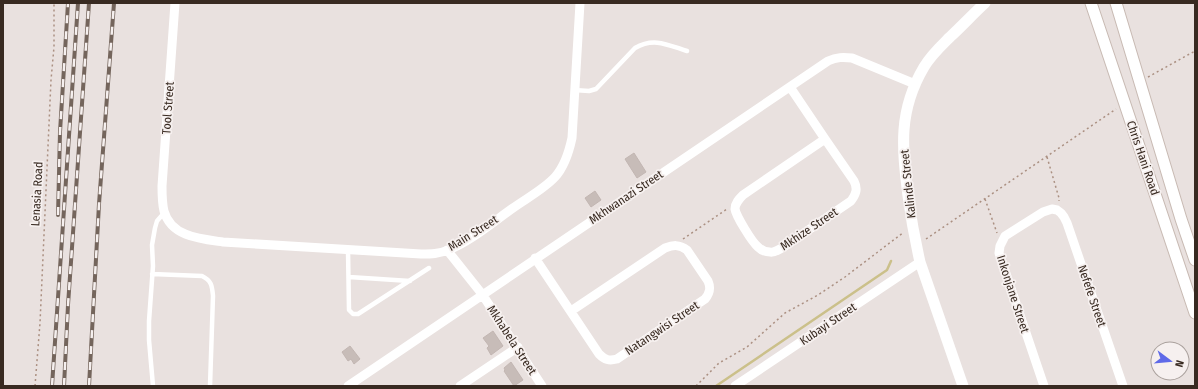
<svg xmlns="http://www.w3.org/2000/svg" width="1198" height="389" viewBox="0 0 1198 389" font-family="'Fira Sans Condensed',sans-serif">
<rect width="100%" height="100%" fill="#e9e1df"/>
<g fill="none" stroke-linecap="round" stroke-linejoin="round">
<path stroke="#cbc08a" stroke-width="2.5" d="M716,386L887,270L891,261"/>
</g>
<path fill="#c7bcb8" stroke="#c2b6b2" d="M634,153L646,172L637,178L625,159Z
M595,191L601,200L591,207L585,198Z
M493,331L503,346L491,355L487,348L489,346L483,338Z
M350,346L360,359L354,364L351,359L348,361L342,352Z
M511,362L523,380L514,386L504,371L505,370L504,368Z"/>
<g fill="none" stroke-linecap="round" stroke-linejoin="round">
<g stroke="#c8bab3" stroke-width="13">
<path id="secondary" d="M1091,3L1195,313
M1116,3L1181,219L1195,260"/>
</g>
<path stroke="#ab9082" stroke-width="1.5" stroke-dasharray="2 3" stroke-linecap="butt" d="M1148,77L1195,51
M1047,157L1059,198V201
M985,199L997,233
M683,239L727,209
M926,239L1116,109
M35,386L40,323L51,80L54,47V3
M696,386L719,363L747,347L785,313L818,295L845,277L904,232"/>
<path stroke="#fff" stroke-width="4.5" d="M574,90L589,91L596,89L635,48C654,37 668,45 687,51
M348,250L349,310L353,314H358L429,268
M152,274L202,276C212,281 212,286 213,296L210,386
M349,277L410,281
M153,386L149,340V321L153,266L152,245L155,228L157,221L164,213"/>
<path stroke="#fff" stroke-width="9" d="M175,3L162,186C162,194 162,203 164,211C171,237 201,239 223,242L421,254C431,254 439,254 448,250C471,241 493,222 513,208C527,198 544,189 555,177C565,166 569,152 572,138L580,3
M790,87L825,139L854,181C858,189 856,194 851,201L782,248C778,250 774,253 770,252C765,252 761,250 758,247C752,242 736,216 735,209C735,203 739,199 743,195L825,139
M447,250L482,294L542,386
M535,258L599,354C605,360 609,361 617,359L705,299C710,293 711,288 708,281L687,250C679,244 673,245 665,248L571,311
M348,386L828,61C837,57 843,57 852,58L915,84
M460,386L518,347
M735,386L920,262
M1044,386L999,253L1000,246L1005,236L1043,212L1052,209L1057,210L1061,213L1064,217L1067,223L1123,386"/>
<path stroke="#fff" stroke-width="11" d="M963,386L920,262C915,240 911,218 908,196C902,147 898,111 924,67C931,55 941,46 950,37C962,26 973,14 985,3"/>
<use href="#secondary" stroke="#fff" stroke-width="11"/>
<g stroke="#74655c" stroke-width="4">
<path id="rail" d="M58,215L60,132L68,3
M52,386L78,3
M64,386L68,305L89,3
M89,386L99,204L114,3"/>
</g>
<use href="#rail" stroke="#f6f0ef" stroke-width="2.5" stroke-dasharray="8" stroke-linecap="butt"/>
</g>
<g text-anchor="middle" stroke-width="3.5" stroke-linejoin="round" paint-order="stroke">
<g font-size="12" fill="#382a21" stroke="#f6f0ef">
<text transform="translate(168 108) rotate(-86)" y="4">Tool Street</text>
<text transform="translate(1143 158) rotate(71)" y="4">Chris Hani Road</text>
<text transform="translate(908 184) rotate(-96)" y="4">Kalinde Street</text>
<text transform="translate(37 194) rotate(-87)" y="4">Lenasia Road</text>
<text transform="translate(626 197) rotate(-34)" y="4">Mkhwanazi Street</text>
<text transform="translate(809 229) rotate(-34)" y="4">Mkhize Street</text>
<text transform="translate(473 233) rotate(-32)" y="4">Main Street</text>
<text transform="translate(1013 294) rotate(72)" y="4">Inkonjane Street</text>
<text transform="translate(1092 296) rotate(71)" y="4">Nefefe Street</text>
<text transform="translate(828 324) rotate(-34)" y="4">Kubayi Street</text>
<text transform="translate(662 328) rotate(-34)" y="4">Natangwisi Street</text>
<text transform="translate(512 340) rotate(57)" y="4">Mkhabela Street</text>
</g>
</g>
<rect width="1198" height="389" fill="none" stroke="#382a21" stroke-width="8"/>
<g transform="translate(1170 361) rotate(106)"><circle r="19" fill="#f6f0ef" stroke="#aaa19d"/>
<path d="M0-3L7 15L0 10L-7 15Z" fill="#5f6ae8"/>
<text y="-6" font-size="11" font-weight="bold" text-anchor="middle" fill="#382a21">N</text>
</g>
</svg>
